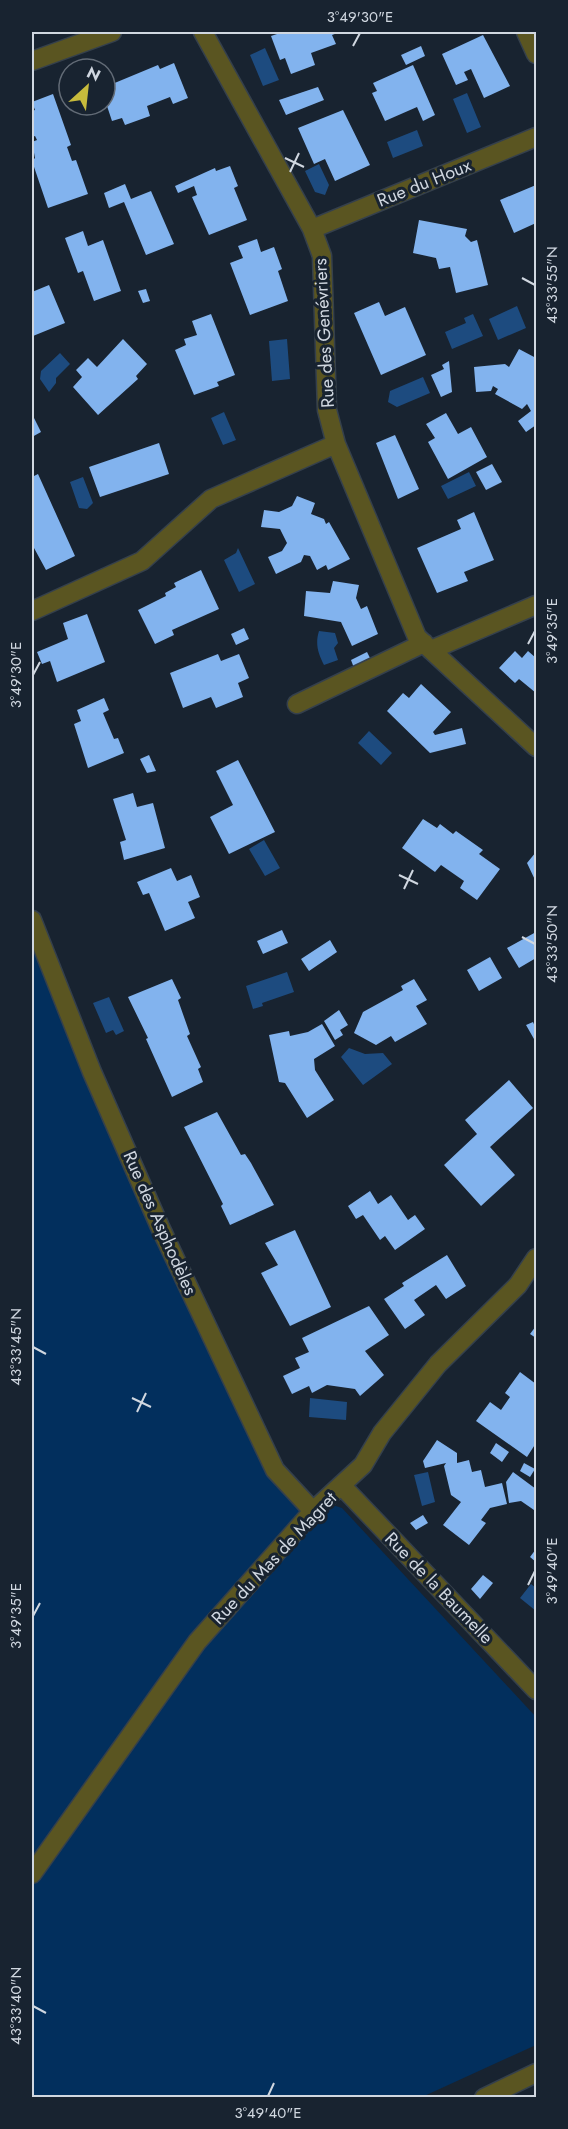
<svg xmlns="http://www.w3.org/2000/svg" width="568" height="2129" viewBox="0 0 568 2129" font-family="Jost,sans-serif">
<rect width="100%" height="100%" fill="#182330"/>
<path fill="#022f5d" d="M32,944L125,1171L276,1487L342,1508L536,1717V2045L422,2097H32Z"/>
<path fill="#1d4b7f" d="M265,48L279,80L263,86L250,55Z
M467,93L481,127L467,133L453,99Z
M417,130L423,146L393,158L387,142Z
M319,164L329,185L325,195L315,192L305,171Z
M517,306L526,328L498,340L489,319Z
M473,314L483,336L452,349L445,332L466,323L464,318Z
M287,339L290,379L272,381L269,341Z
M60,353L70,364L56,378V383L49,392L40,379L41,371Z
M423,377L430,393L397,407L388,402L390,391Z
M224,412L236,440L223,445L211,418Z
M469,472L476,486L448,499L441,486Z
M83,477L93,503L87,509L79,508L70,482Z
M238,548L255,584L239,592L224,560L236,553Z
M319,631L335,633L338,643L334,648L338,660L324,665C318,653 315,644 319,631Z
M369,731L392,753L381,765L358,743Z
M264,840L280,868L265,876L249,849Z
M287,972L294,992L262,1003L263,1006L253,1009L246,986Z
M109,997L124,1031L116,1035L113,1030L106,1033L93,1003Z
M349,1048L365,1054L383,1053L392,1064L363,1085L341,1057Z
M310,1398L347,1402L346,1420L309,1417Z
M428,1472L435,1502L422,1506L414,1475Z
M531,1584L536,1588V1611L520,1598Z"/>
<path fill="#82b3ee" d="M283,32H340L332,35L336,44L311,53L315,65L291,74L285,58L280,60L271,36Z
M483,35L510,86L484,98L471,69L464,72L468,80L456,85L442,54Z
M421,46L425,56L406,65L401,55Z
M174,63L188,98L173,104L170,97L147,106L150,116L125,125L122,118L112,121L105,100V87L158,65L160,69Z
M413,65L435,115L423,121L417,107L385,121L372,93L377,91L373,83Z
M318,87L324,100L286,115L279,100Z
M53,94L71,145L67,147L72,161L76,160L88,194L48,208L32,161L35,158L32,142L37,140L35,136L32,137V111L35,110L32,102Z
M343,110L370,165L335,181L325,159L314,164L298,128Z
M230,166L238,186L234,188L247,220L209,235L192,197L197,195L194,186L178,193L175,186L215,168L216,171Z
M125,184L131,199L151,191L174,244L146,255L124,202L109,208L104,193Z
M536,185V223L514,233L500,200Z
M419,220L467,229L465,236L471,242L477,240L488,285L456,293L450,267L439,269L436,258L413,253Z
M83,231L88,246L103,240L121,291L94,301L83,271L78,273L65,238Z
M257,239L261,252L274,247L282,269L278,271L288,301L250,315L230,263L243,258L238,246Z
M49,285L65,323L33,336L32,292Z
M146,289L150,301L143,303L138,291Z
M379,302L385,316L405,307L426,355L381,375L354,313Z
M211,314L235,375L217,382L219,386L194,395L175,350L186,345L184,339L197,335L192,321Z
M123,339L147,364L136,376L138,379L98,415L73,387L82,377L76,370L88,358L97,367Z
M519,349L536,358V425L526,432L518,421L531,411L527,404L522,409L495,394L498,389L493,386L491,391L476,392L474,367L505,364L509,367Z
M449,361L452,392L441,397L431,375L444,369L442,365Z
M446,413L458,434L471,427L487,457L448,479L428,442L435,438L426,424Z
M32,414L41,432L32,437Z
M395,435L419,489L398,499L376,443Z
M159,443L169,474L100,497L89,467Z
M492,464L502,482L486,490L476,472Z
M38,474L75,556L46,570L34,548L32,549V477Z
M297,496L315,503L311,514L324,519L326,524L329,522L350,559L328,570L326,565L317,570L310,556L304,555L301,562L276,574L268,557L282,551L287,543L280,529L261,527L264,510L279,512L292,506Z
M474,512L494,560L464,572L468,581L437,593L417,548L461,529L457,520Z
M201,570L219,609L172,630L174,635L155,644L138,610L166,596L165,593L176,587L174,583Z
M333,581L359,585L356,598L361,609L367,606L378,634L352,646L341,622L304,616L306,591L330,593Z
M87,614L105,662L57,682L50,661L42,664L37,652L68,639L63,623Z
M244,628L249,639L236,645L231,634Z
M515,651L522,658L528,651L536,658V693L519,679L515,683L499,668Z
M367,652L371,660L354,668L351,660Z
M218,654L221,661L239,654L249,678L238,683L243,697L216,708L211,697L183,708L170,673Z
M421,684L451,712L433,732L435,735L462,728L466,744L430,753L387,711L403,693L409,698Z
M104,698L109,710L103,713L114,739L118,738L124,753L88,768L74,724L81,721L77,710Z
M149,755L156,771L147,773L140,759Z
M238,760L275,832L229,854L210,817L233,805L216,771Z
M133,793L137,807L153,803L165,848L124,860L120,842L126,840L113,799Z
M423,819L437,828L440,824L453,834L456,831L483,850L479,854L500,869L477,900L460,888L464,881L441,865L435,872L402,848Z
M536,852V882L527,863Z
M171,868L177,881L191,875L200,897L188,902L195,918L165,931L149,893L143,895L137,882Z
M282,930L288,943L263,954L257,941Z
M536,932V958L519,968L507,948Z
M330,940L337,952L309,971L301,959Z
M490,957L502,978L479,991L467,970Z
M172,979L181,998L178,1000L190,1034L187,1036L201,1067L198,1069L203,1082L172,1097L146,1039L148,1038L128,997Z
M414,979L427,1000L416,1006L427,1024L395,1042L391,1036L376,1045L354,1033L363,1012L403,990L401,986Z
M339,1010L348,1025L340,1030L343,1035L335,1040L324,1021Z
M533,1022L536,1029V1038L534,1039L526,1025Z
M322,1024L335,1046L314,1059L315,1070L334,1100L307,1118L285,1083L279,1082L269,1035L289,1031L290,1036L308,1032Z
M509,1080L533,1108L490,1147L515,1175L481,1206L444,1165L477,1134L465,1120Z
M217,1112L241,1155L245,1154L251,1163L274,1205L230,1225L221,1206L223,1204L184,1127Z
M370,1191L378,1204L391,1195L408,1220L415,1215L425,1229L395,1250L385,1236L380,1240L363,1215L356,1219L348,1206Z
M295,1230L331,1307L290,1326L261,1273L278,1265L265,1243Z
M447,1255L466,1286L446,1299L436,1285L414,1300L425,1315L405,1329L384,1299L404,1286L402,1283Z
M369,1306L389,1335L365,1351L384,1375L360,1396L355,1389L327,1385L312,1393L309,1386L292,1394L283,1376L300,1368L295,1358L309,1352L302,1338Z
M536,1326V1338L530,1334Z
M520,1372L536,1384V1443L527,1457L476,1421L490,1402L501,1410L510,1397L505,1393Z
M437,1440L457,1453V1463L469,1460L472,1472L481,1470L485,1487L502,1483L507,1504L490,1508L481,1520L486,1523L469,1545L443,1525L461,1502L451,1495L444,1466L446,1463L425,1468L423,1461Z
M496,1443L509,1452L502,1462L490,1453Z
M524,1463L535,1469L530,1477L520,1471Z
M513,1472L536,1489V1507L534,1510L521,1501L509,1503L506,1482Z
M423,1515L428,1523L416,1530L410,1523Z
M536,1549V1562L530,1557Z
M483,1575L493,1583L480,1599L471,1589Z"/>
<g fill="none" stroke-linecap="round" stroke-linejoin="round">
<g stroke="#35404c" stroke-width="21">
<path id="minor" d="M203,32L312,229L322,256L327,410L336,444L417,637L536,747
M526,32L536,54
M32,61L112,32
M312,229L536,137
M32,611L142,561L211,499L336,444
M431,650L536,605
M297,704L424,643
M32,920L92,1072L160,1227L275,1470L313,1511
M342,1486L536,1690
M32,1874L197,1642L313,1511L363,1465L382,1433L438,1364L518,1285L536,1258
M484,2098L536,2073"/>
</g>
<use href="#minor" stroke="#5a5521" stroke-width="18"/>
</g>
<path fill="none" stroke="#d0d7e0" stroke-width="2" d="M353,46L360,33M285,158L304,167M290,172L299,153M522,278L535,285M528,644L535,631M33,675L40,662M399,875L418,884M404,889L413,870M522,937L535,944M33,1347L46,1354M132,1398L151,1407M137,1412L146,1393M528,1585L535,1571M33,1616L40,1603M33,2006L46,2013M268,2096L274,2083"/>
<g text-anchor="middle" stroke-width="6" stroke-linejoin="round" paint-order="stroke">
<g font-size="18" fill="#d0d7e0" stroke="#182330">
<text transform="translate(424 183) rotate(-22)" y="6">Rue du Houx</text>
<text transform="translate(324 333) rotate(-93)" y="6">Rue des Genévriers</text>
<text transform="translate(160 1223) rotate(66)" y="6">Rue des Asphodèles</text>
<text transform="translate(274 1558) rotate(-47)" y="6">Rue du Mas de Magret</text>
<text transform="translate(439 1588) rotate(46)" y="6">Rue de la Baumelle</text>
</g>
</g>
<rect width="568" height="2129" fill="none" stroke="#182330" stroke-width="66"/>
<g transform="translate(87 87) rotate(27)"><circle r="28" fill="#182330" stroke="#626b76" stroke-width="1.5"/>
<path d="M0-4.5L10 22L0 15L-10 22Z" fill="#c7bb3c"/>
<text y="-9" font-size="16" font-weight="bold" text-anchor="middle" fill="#d0d7e0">N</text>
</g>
<rect x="33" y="33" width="502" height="2063" fill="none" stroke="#d0d7e0" stroke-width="2"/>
<g font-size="15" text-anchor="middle" fill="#d0d7e0">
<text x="360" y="22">3°49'30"E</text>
<text transform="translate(552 285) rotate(-90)" y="5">43°33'55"N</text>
<text transform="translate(552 631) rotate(-90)" y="5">3°49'35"E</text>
<text transform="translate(16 675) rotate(-90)" y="5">3°49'30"E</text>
<text transform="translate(552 944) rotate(-90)" y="5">43°33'50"N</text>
<text transform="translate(16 1347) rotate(-90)" y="5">43°33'45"N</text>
<text transform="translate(552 1571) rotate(-90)" y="5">3°49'40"E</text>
<text transform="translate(16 1616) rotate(-90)" y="5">3°49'35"E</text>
<text transform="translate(16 2006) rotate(-90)" y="5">43°33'40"N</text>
<text x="268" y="2118">3°49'40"E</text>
</g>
</svg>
